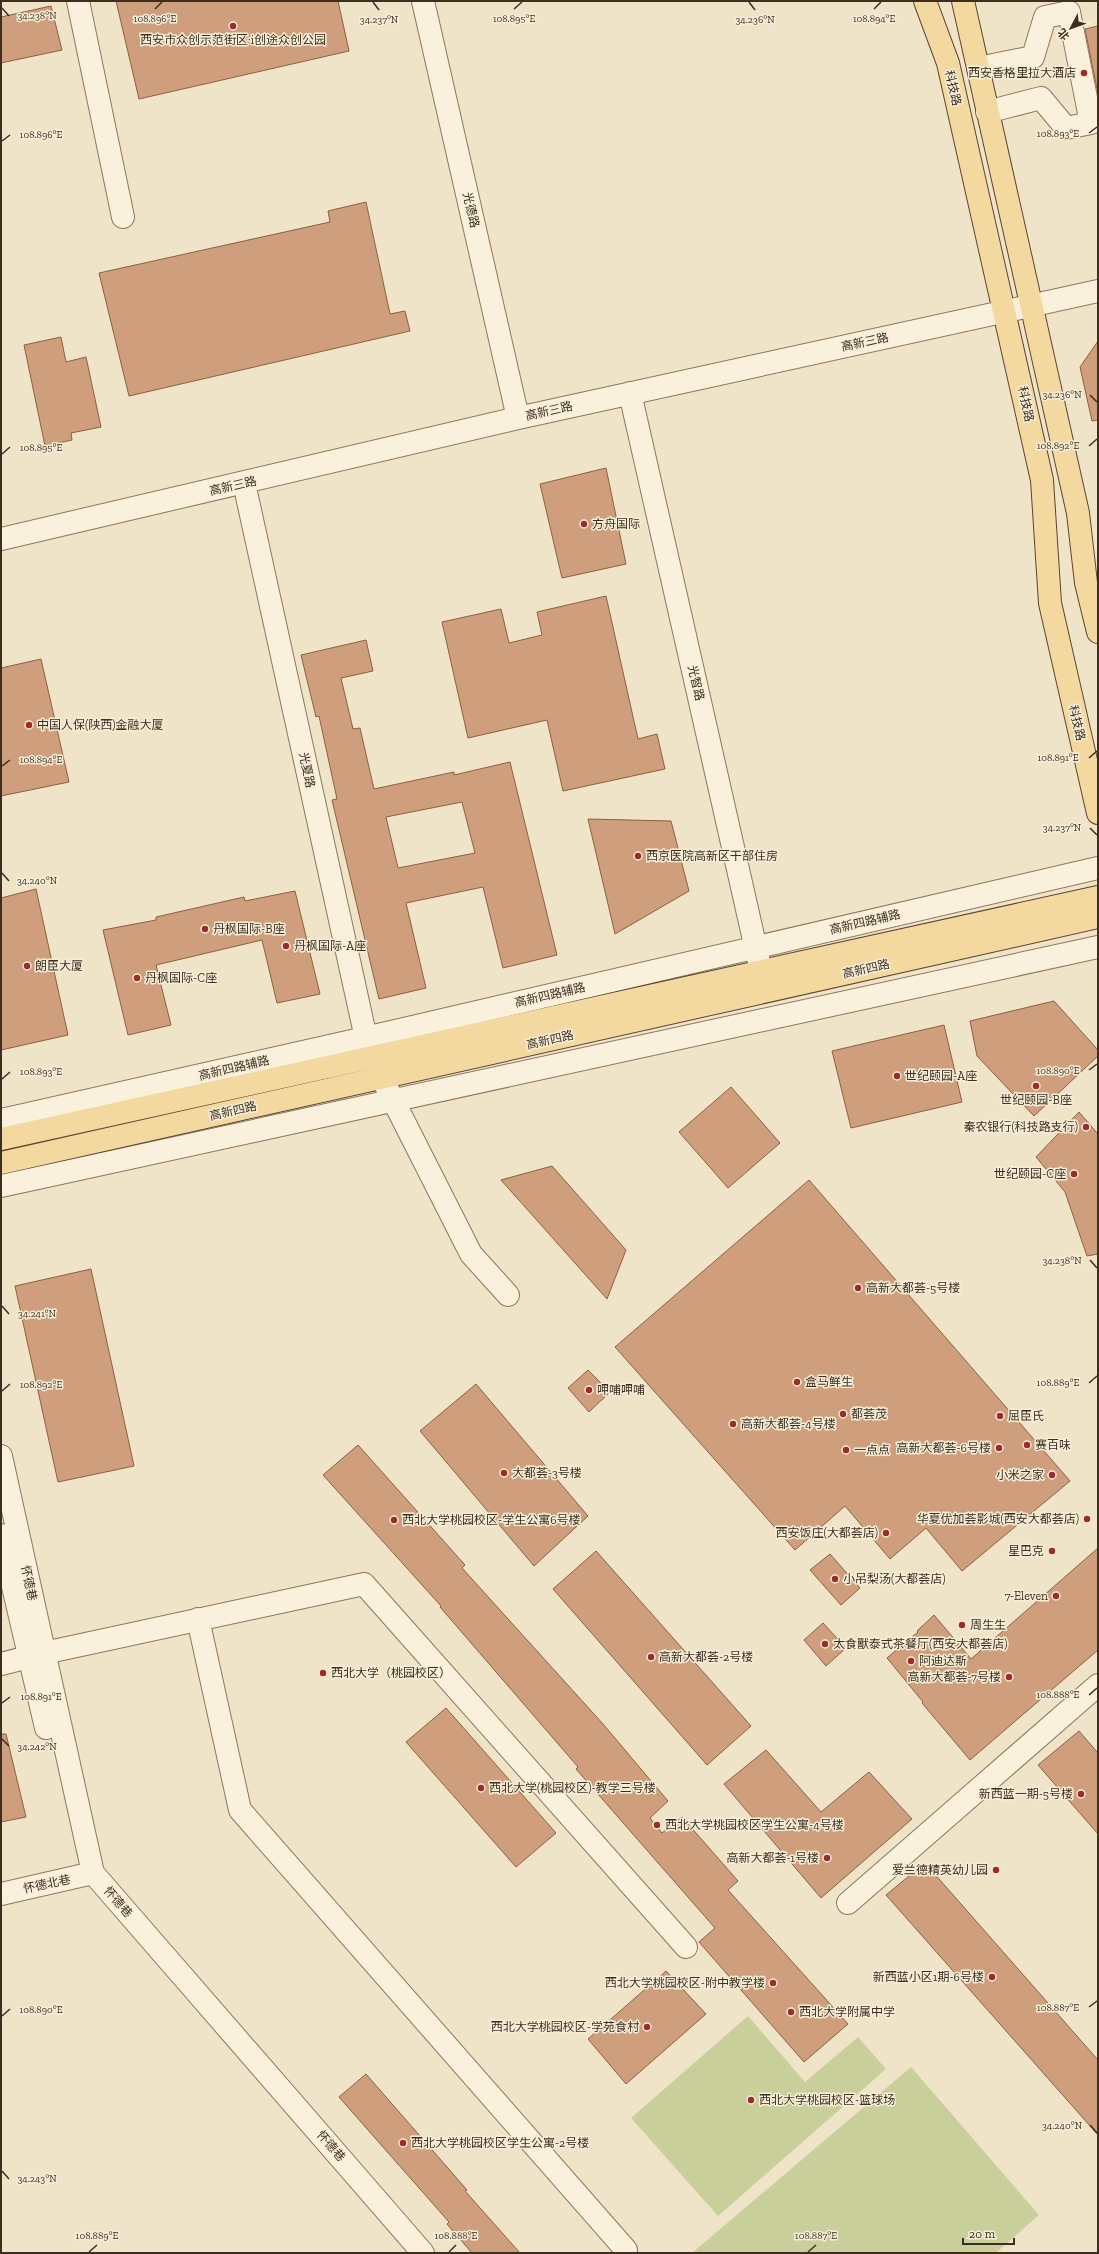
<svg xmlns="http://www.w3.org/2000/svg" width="1099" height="2254" viewBox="0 0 1099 2254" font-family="'Zilla Slab','Noto Sans SC',serif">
<rect width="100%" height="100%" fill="#f0e4c8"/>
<path fill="#c9cf9b" d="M748,2016L805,2082L858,2037L886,2069L718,2216L631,2118Z
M911,2067L1039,2215L996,2253H692Z"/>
<path fill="#cf9f7d" stroke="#8d5f41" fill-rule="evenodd" d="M116,1H338L349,51L139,99Z
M51,6L62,50L1,63V17Z
M1098,26V94L1085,29Z
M366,202L390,314L405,311L410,331L129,396L99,273L330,222L328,211Z
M61,337L66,362L86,357L101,427L71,433L72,440L45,446L24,345Z
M1098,341V420L1092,421L1080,367Z
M606,468L626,564L562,578L540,484Z
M606,596L638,739L657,734L665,769L563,791L547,720L468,738L442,622L501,609L509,643L542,635L537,612Z
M366,640L373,671L341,678L353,729L360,728L374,789L454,772V775L510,762L557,955L503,968L483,887L406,903L426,988L379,999L332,800L337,799L319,716L316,717L301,655ZM462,802L475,853L398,868L386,817Z
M41,659L69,782L1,796V668Z
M588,819L671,821L689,891L615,934Z
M36,889L68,1035L1,1050V898Z
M295,891L320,994L277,1003L262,940L156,965L171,1025L128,1035L103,930L156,920V917L244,897L245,901Z
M1054,1001L1098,1050V1056L1034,1116L977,1056L970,1021Z
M944,1025L962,1102L851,1128L832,1051Z
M731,1087L780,1143L728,1188L679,1132Z
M1079,1112L1098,1134V1254L1087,1256L1065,1192L1036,1157Z
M552,1166L626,1250L607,1299L501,1180Z
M809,1180L1070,1481L962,1571L926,1528L890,1559L845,1506L795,1550L615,1347Z
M91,1269L134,1466L58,1482L15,1286Z
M588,1370L610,1392L589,1412L568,1388Z
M476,1384L588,1516L534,1566L420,1431Z
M358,1445L465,1565L462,1568L603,1724L668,1801L650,1818L662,1833L682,1817L738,1881L728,1890L848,2024L804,2062L699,1942L715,1928L576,1769L578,1767L440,1607L441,1606L323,1475Z
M1098,1548V1650L970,1760L922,1703L923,1702L887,1658L918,1632L917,1631L934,1615L971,1659Z
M596,1551L751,1726L707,1765L553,1589Z
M830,1554L860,1588L841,1605L810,1570Z
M823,1623L846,1648L826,1666L804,1640Z
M446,1708L556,1833L516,1867L406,1742Z
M1079,1731L1098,1753V1834L1038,1765Z
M1,1734H6L26,1817L1,1822Z
M766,1750L821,1812L869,1772L912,1819L821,1898L724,1784Z
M925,1863L1098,2060V2135L886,1895Z
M666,1971L706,2014L626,2084L588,2039Z
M366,2074L467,2190L465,2191L520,2253H472L447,2224L449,2222L339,2097Z"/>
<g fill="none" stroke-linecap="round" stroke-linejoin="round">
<g stroke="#8d765c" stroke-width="24">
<path id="minor" d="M78,1L123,217
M423,1L518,418
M978,68L1033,57L1045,17L1069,12L1091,123L1066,128L1041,98L987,112
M630,393L759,962
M244,483L369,1052
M1,539L518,418L1098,291
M386,1086L471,1254L508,1295
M1,1120L365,1038L1098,868
M1,1186L1098,947
M1,1456L93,1873L423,2253
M1,1535L46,1728
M198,1619L240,1810L626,2250
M1,1664L44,1653L364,1584L686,1947
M1,1894L93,1873
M848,1903L1098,1685"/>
</g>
<g stroke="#5b4430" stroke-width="24">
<path id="major" d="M925,1L948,63L1042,480L1050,603L1098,813
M963,1L1078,513L1086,583L1098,632
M1,1139L1098,897
M1,1163L1098,917"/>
</g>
<use href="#minor" stroke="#faf1dc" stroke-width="22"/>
<use href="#major" stroke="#f3d9a0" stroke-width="22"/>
</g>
<path fill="none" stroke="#3d2e20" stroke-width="1.5" d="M373,2L379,10M749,2L755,10M2,8L9,16M155,9L162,2M514,9L522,2M874,9L881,2M1089,133L1097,127M2,141L10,135M1090,395L1097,402M1089,446L1097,439M2,454L10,447M1089,758L1097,751M2,766L10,760M1090,828L1097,835M2,873L9,881M1089,1070L1097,1064M2,1079L10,1072M1090,1260L1097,1268M2,1306L9,1314M1089,1383L1097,1376M2,1391L10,1384M1089,1695L1097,1688M2,1703L10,1697M2,1739L9,1746M1089,2007L1097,2001M2,2016L10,2009M1090,2125L1097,2133M2,2171L9,2179M89,2252L97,2245M449,2252L456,2245M808,2252L816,2245"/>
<g fill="#9e2a2b" stroke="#f7eed8" stroke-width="1.5">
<circle cx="233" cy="26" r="4"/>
<circle cx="1084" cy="73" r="4"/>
<circle cx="584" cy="524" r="4"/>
<circle cx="29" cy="725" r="4"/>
<circle cx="638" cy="856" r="4"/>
<circle cx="205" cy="929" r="4"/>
<circle cx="286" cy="946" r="4"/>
<circle cx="27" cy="966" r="4"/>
<circle cx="137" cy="978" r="4"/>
<circle cx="897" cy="1076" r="4"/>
<circle cx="1036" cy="1086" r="4"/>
<circle cx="1086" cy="1127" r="4"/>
<circle cx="1074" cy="1174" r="4"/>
<circle cx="858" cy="1288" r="4"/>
<circle cx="797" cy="1382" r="4"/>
<circle cx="589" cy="1390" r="4"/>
<circle cx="843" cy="1414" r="4"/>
<circle cx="1000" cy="1416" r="4"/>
<circle cx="733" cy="1424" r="4"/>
<circle cx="1027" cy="1445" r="4"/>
<circle cx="999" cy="1448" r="4"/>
<circle cx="846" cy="1450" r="4"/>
<circle cx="504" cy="1473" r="4"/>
<circle cx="1052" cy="1475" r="4"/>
<circle cx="1087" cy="1519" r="4"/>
<circle cx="394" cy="1520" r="4"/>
<circle cx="886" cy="1533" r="4"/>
<circle cx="1052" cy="1551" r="4"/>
<circle cx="835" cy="1579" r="4"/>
<circle cx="1056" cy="1596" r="4"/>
<circle cx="962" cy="1625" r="4"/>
<circle cx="825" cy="1644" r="4"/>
<circle cx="651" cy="1657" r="4"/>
<circle cx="911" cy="1661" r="4"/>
<circle cx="323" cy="1673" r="4"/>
<circle cx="1009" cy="1677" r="4"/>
<circle cx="481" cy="1788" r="4"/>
<circle cx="1081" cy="1794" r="4"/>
<circle cx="657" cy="1825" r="4"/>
<circle cx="827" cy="1858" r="4"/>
<circle cx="996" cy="1870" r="4"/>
<circle cx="992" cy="1977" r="4"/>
<circle cx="773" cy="1983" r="4"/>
<circle cx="791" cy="2012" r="4"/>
<circle cx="647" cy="2027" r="4"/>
<circle cx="751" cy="2100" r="4"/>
<circle cx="403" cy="2143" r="4"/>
</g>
<g text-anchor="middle" stroke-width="3" stroke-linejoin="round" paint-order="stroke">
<g font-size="12" fill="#3d2e20" stroke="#f7eed8" text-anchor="start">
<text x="233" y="44" text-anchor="middle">西安市众创示范街区·i创途众创公园</text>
<text x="1076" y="77" text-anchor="end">西安香格里拉大酒店</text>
<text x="592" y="528">方舟国际</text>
<text x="37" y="729">中国人保(陕西)金融大厦</text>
<text x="646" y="860">西京医院高新区干部住房</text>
<text x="213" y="933">丹枫国际-B座</text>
<text x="294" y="950">丹枫国际-A座</text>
<text x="35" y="970">朗臣大厦</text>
<text x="145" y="982">丹枫国际-C座</text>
<text x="905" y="1080">世纪颐园-A座</text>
<text x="1036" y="1104" text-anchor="middle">世纪颐园-B座</text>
<text x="1078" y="1131" text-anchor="end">秦农银行(科技路支行)</text>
<text x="1066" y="1178" text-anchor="end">世纪颐园-C座</text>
<text x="866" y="1292">高新大都荟-5号楼</text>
<text x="805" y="1386">盒马鲜生</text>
<text x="597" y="1394">呷哺呷哺</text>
<text x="851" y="1418">都荟茂</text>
<text x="1008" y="1420">屈臣氏</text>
<text x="741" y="1428">高新大都荟-4号楼</text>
<text x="1035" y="1449">赛百味</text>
<text x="991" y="1452" text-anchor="end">高新大都荟-6号楼</text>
<text x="854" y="1454">一点点</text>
<text x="512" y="1477">大都荟-3号楼</text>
<text x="1044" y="1479" text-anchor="end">小米之家</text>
<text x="1079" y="1523" text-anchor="end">华夏优加荟影城(西安大都荟店)</text>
<text x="402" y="1524">西北大学桃园校区-学生公寓6号楼</text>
<text x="878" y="1537" text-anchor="end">西安饭庄(大都荟店)</text>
<text x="1044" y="1555" text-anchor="end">星巴克</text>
<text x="843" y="1583">小吊梨汤(大都荟店)</text>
<text x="1048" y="1600" text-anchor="end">7-Eleven</text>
<text x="970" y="1629">周生生</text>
<text x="833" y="1648">太食獸泰式茶餐厅(西安大都荟店)</text>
<text x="659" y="1661">高新大都荟-2号楼</text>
<text x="919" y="1665">阿迪达斯</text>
<text x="331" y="1677">西北大学（桃园校区）</text>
<text x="1001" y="1681" text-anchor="end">高新大都荟-7号楼</text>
<text x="489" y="1792">西北大学(桃园校区)-教学三号楼</text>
<text x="1073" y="1798" text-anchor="end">新西蓝一期-5号楼</text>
<text x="665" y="1829">西北大学桃园校区学生公寓-4号楼</text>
<text x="819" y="1862" text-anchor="end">高新大都荟-1号楼</text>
<text x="988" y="1874" text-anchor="end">爱兰德精英幼儿园</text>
<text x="984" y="1981" text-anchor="end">新西蓝小区1期-6号楼</text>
<text x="765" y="1987" text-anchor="end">西北大学桃园校区-附中教学楼</text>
<text x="799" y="2016">西北大学附属中学</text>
<text x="639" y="2031" text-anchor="end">西北大学桃园校区-学苑食村</text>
<text x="759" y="2104">西北大学桃园校区-篮球场</text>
<text x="411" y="2147">西北大学桃园校区学生公寓-2号楼</text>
</g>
<g font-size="12" fill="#3d2e20" stroke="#f7eed8">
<text transform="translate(953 88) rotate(77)" y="4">科技路</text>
<text transform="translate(471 210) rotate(77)" y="4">光德路</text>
<text transform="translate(865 342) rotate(-12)" y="4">高新三路</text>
<text transform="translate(1026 404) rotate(78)" y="4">科技路</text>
<text transform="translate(549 411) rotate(-13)" y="4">高新三路</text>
<text transform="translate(233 486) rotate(-13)" y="4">高新三路</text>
<text transform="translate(696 683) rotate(77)" y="4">光智路</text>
<text transform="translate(1077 723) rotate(77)" y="4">科技路</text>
<text transform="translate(307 770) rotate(78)" y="4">光夏路</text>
<text transform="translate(865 922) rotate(-13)" y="4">高新四路辅路</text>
<text transform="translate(866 969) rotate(-13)" y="4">高新四路</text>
<text transform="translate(550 995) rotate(-13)" y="4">高新四路辅路</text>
<text transform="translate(550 1040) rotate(-13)" y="4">高新四路</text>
<text transform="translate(234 1068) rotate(-13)" y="4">高新四路辅路</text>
<text transform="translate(233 1111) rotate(-13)" y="4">高新四路</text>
<text transform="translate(29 1583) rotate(78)" y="4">怀德巷</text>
<text transform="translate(47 1884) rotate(-12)" y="4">怀德北巷</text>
<text transform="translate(118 1902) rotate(49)" y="4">怀德巷</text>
<text transform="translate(331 2146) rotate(49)" y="4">怀德巷</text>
</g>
</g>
<g font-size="10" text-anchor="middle" fill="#3d2e20" stroke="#f7eed8" stroke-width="3" stroke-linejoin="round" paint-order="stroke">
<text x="37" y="19">34.238°N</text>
<text x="155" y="22">108.896°E</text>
<text x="514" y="22">108.895°E</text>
<text x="874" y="22">108.894°E</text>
<text x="379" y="23">34.237°N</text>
<text x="755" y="23">34.236°N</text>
<text x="1058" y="137">108.893°E</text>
<text x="41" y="138">108.896°E</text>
<text x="1062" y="398">34.236°N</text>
<text x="1058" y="449">108.892°E</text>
<text x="41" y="451">108.895°E</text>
<text x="1058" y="761">108.891°E</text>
<text x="41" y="763">108.894°E</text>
<text x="1062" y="831">34.237°N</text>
<text x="37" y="884">34.240°N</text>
<text x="1058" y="1074">108.890°E</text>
<text x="41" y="1075">108.893°E</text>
<text x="1062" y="1264">34.238°N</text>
<text x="37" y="1317">34.241°N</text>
<text x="1058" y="1386">108.889°E</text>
<text x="41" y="1388">108.892°E</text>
<text x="1058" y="1698">108.888°E</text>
<text x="41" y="1700">108.891°E</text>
<text x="37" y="1750">34.242°N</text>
<text x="1058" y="2011">108.887°E</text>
<text x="41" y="2013">108.890°E</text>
<text x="1062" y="2129">34.240°N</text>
<text x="37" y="2182">34.243°N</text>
<text x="97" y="2239">108.889°E</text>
<text x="456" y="2239">108.888°E</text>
<text x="816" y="2239">108.887°E</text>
</g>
<rect width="1099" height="2254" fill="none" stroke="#3d2e20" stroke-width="4"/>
<g transform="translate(1071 28) rotate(229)" stroke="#f7eed8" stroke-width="3" paint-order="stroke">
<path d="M0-3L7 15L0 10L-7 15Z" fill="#3d2e20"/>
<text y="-6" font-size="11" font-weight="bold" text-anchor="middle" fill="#3d2e20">北</text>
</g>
<path d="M963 2238v6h51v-6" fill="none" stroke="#3d2e20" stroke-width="2"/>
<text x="969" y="2238" font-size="12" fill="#3d2e20" stroke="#f7eed8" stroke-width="3" paint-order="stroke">20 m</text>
</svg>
